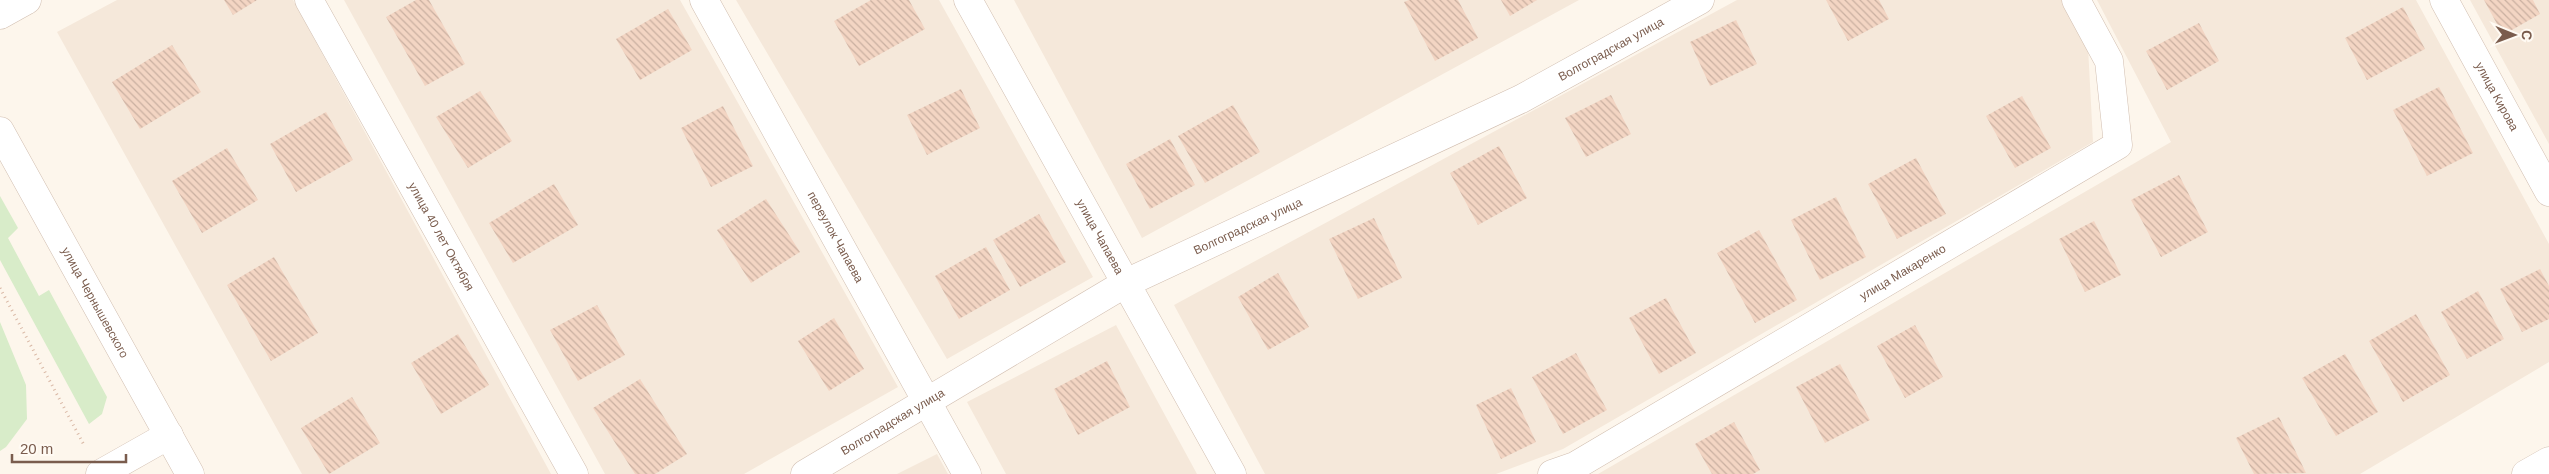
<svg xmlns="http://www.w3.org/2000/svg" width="2549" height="474" viewBox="0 0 2549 474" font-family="Helvetica,sans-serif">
<defs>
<pattern id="building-back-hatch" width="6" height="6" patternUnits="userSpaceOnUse" patternTransform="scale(1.25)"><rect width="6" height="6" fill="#f3d5c3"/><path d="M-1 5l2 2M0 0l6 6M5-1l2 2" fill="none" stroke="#cab0a1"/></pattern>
</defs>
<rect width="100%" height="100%" fill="#fdf6ec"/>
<path fill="#f5e8da" d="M117,0H293L551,474H302L57,32Z
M344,0H680L898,387L744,474H605Z
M736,0H939L1093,277L947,359Z
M1014,0H1579L1142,238Z
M1737,0H2062L2088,47L2093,142L1563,449L1496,474H1265L1174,305Z
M2097,0H2416L2549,244V362L2360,474H1598L2171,142Z
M2470,0H2549V144Z
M1116,325L1197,474H1006L967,402Z
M937,454L948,474H897Z"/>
<path fill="#d8ecc9" d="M0,196L18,228L8,238L39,296L49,290L107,397L102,414L89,424L0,260Z
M0,322L26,385L27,419L6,447L0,451Z"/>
<path fill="url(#building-back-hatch)" d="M224,0H257L233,15Z
M416,0H429L465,64L425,86L386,17Z
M871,0H909L925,29L859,66L834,21Z
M1409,0H1458L1478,38L1435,61L1404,2Z
M1501,0H1537L1510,16Z
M1826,0H1879L1889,19L1848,41Z
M2484,0H2533L2540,14L2503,35Z
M2403,7L2425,49L2367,80L2345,38Z
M668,9L692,50L640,80L616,39Z
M1736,20L1757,64L1710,86L1690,42Z
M2199,23L2219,61L2167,90L2146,51Z
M172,45L201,92L140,129L112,82Z
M2439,87L2473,153L2427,176L2393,110Z
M961,89L980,128L927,155L907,115Z
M480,91L512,141L468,168L436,117Z
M1611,95L1631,134L1586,157L1565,118Z
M2022,96L2051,148L2015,168L1986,116Z
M1233,105L1260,152L1205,183L1178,136Z
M723,106L753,166L711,187L681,128Z
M326,112L353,160L296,192L270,144Z
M1170,139L1195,185L1150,209L1126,164Z
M1499,146L1527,198L1478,225L1450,173Z
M227,148L258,200L202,233L172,181Z
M1916,158L1946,214L1897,239L1868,184Z
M2179,175L2208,232L2161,257L2131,200Z
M554,184L578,225L513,263L489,223Z
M1836,197L1866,257L1820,280L1791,220Z
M766,199L800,252L751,283L717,230Z
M1039,214L1066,262L1020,287L993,240Z
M1374,218L1402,278L1358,299L1329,239Z
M2094,221L2121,275L2085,292L2059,239Z
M1759,230L1797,300L1755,323L1717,253Z
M986,247L1010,290L959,319L935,276Z
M274,257L318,333L271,361L227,285Z
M2540,269L2549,286V319L2522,332L2500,289Z
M1278,273L1309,327L1268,350L1238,297Z
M2478,291L2504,339L2467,359L2441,312Z
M1666,298L1696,353L1659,374L1629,318Z
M597,305L625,355L578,381L550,330Z
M2416,314L2450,375L2403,402L2369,341Z
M834,318L864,369L829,391L798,341Z
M1915,325L1943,377L1905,398L1877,346Z
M458,334L489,385L441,414L411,363Z
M1576,353L1607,410L1563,434L1532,377Z
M2345,354L2378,412L2336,436L2302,378Z
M1107,361L1130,407L1078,435L1054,389Z
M1840,364L1870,420L1825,443L1796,387Z
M640,379L687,454L655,474H635L593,408Z
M1511,388L1536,442L1501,459L1476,405Z
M352,397L380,443L329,474L301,428Z
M2279,417L2306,473L2254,474L2236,438Z
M1734,422L1760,470L1753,474H1712L1695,444Z"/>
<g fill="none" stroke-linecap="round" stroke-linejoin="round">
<g stroke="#d1beb0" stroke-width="29">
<g id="minor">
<path id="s1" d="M309,0L574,474"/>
<path id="s2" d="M704,0L967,474"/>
<path id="s3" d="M968,0L1232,474"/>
<path id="s4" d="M2444,0L2549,192"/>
<path d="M0,15L27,0"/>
<path id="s5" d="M0,131L190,474"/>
<path d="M100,474L169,435"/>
<path id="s6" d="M805,474L1126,283L1521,99L1700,0"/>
<path id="s7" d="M1552,474L1575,466L2118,145L2109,61L2076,0"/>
<path d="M2526,474L2549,461"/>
</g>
</g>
<path stroke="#d9b8a5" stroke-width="3" stroke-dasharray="1 4" stroke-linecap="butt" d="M0,288L84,445"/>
<use href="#minor" stroke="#fff" stroke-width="28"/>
</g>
<g text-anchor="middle" stroke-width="4.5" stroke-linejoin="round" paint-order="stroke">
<g font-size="12" fill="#7a5c4d" stroke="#fffaf3">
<text dy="4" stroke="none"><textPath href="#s6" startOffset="912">Волгоградская улица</textPath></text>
<text dy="4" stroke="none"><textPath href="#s4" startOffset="110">улица Кирова</textPath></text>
<text dy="4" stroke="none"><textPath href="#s6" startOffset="508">Волгоградская улица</textPath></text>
<text dy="4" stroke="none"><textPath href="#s1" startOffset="271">улица 40 лет Октября</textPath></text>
<text dy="4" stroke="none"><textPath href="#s2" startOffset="271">переулок Чапаева</textPath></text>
<text dy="4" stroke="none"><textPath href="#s3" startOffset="271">улица Чапаева</textPath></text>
<text dy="4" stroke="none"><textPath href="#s7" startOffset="405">улица Макаренко</textPath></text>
<text dy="4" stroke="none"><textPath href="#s5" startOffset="196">улица Чернышевского</textPath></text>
<text dy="4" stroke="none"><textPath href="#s6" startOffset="102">Волгоградская улица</textPath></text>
</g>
</g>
<g transform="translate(2514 35) rotate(91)" stroke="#fffaf3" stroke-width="4" paint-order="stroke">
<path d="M0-4L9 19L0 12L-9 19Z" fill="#7a5c4d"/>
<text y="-8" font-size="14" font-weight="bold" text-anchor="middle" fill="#7a5c4d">С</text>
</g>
<path d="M12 454v8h114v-8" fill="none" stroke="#7a5c4d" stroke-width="2.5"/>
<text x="20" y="454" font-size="15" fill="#7a5c4d" stroke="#fffaf3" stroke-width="4" paint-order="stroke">20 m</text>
</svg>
